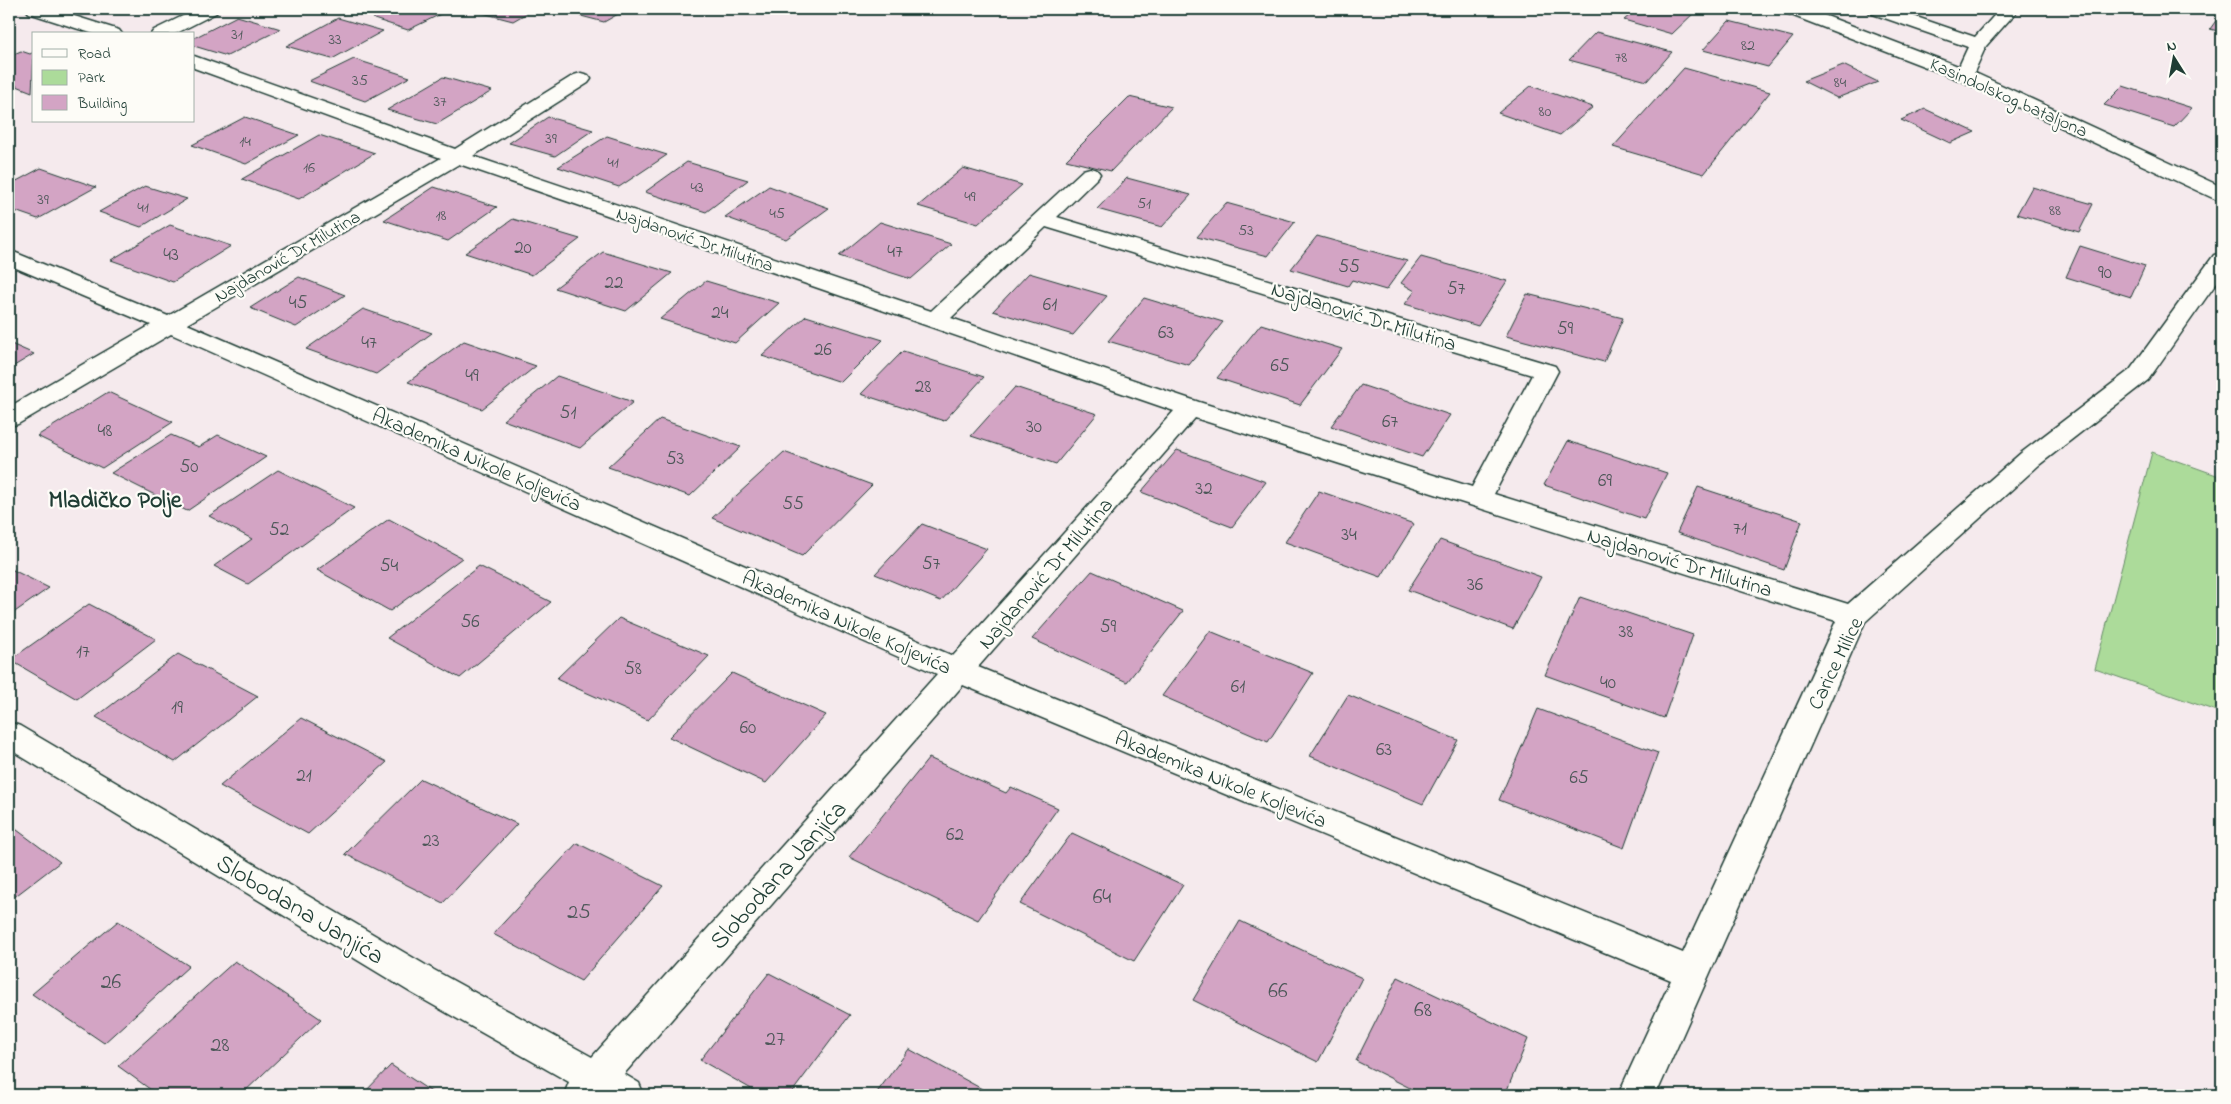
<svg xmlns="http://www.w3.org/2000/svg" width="2231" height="1104" viewBox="0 0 2231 1104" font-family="'Indie Flower',sans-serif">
<rect width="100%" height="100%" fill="#f5eaed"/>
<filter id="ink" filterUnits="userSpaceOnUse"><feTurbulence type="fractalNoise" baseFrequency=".02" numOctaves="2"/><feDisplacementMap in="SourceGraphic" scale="10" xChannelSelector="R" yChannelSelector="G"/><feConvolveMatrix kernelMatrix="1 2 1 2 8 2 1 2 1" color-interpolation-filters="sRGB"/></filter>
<g filter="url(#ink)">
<path fill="#acdb9a" stroke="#668c67" d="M2152,452L2222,477V713L2095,669Z"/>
<path fill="#d3a4c4" stroke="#1f3d34" d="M372,9H451L408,30L374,19Z
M467,9H534L513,21Z
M554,9H627L604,22Z
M1637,9H1698L1672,34L1624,20Z
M2220,15L2222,16V32L2210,29Z
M237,16L281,29L227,56L194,46V38Z
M338,18L383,31L332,59L286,46Z
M1729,21L1793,37L1768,67L1703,50Z
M1596,32L1672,52L1647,81L1569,60Z
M21,51L30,54L34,52L32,92L9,83V56Z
M354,59L410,77L365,101L309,81Z
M1843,65L1878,82L1837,98L1803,81Z
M1684,68L1770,92L1704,174L1613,147Z
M443,77L492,91L437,124L387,110Z
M1531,86L1593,107L1560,135L1498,113Z
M2123,86L2192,108L2174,127L2104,105Z
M1129,97L1172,107L1111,171L1066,160Z
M1925,109L1975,132L1950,143L1901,120Z
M245,117L299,135L246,164L192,145Z
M548,117L593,130L555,156L509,143Z
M319,135L375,153L299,199L242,179Z
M607,136L667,155L619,187L558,167Z
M687,162L748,180L706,212L645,192Z
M41,168L96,187L38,219L9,209V185Z
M963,168L1022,185L978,224L918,206Z
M1127,178L1191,195L1162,227L1097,209Z
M145,186L187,199L141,227L99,212Z
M769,186L829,208L786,239L725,217Z
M434,187L497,207L448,241L384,220Z
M2032,187L2093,204L2079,232L2017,214Z
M1226,203L1295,222L1268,256L1197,237Z
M513,219L580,239L532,275L465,253Z
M880,222L951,244L911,279L839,256Z
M170,225L231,246L173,282L111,260Z
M1317,236L1407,261L1386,290L1352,280L1348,286L1291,269Z
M2080,246L2145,266L2131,297L2066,277Z
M603,252L672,273L626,311L555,288Z
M1421,257L1507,281L1478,326L1405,304L1415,291L1401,283Z
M1029,273L1107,296L1073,335L993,311Z
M299,277L345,295L296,327L250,308Z
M706,281L779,303L735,343L660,319Z
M1527,294L1623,318L1604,362L1506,336Z
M1144,298L1223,322L1189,365L1108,341Z
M363,309L432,333L376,374L306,349Z
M806,316L883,340L841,382L762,356Z
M1261,324L1342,349L1300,405L1217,378Z
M464,341L536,366L482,409L408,382Z
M9,343L34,354L9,369Z
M903,351L984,377L944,421L861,394Z
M557,376L633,402L580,448L503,420Z
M1361,385L1450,415L1422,457L1331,426Z
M1015,387L1097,414L1056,464L971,436Z
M108,392L173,422L102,468L37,436Z
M660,419L741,447L690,496L608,467Z
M171,435L199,447L218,435L266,457L187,511L111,473Z
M1568,441L1667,473L1644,519L1544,485Z
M1177,450L1266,482L1232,527L1141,492Z
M784,452L872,485L802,556L712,518Z
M278,470L354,508L248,584L214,566L252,539L209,516Z
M1698,487L1802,521L1784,570L1677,533Z
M1319,491L1414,524L1381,577L1285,542Z
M389,519L462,558L390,611L317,570Z
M922,524L987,549L941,601L875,574Z
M1440,540L1541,577L1513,629L1408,590Z
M479,566L551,602L460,678L387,638Z
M9,568L49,588L9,616Z
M1092,571L1183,611L1127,682L1032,639Z
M1580,597L1693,635L1664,718L1545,675Z
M89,604L156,639L77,699L10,660Z
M619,618L709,656L648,720L556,679Z
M1210,631L1313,673L1268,742L1162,696Z
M178,654L258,696L175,762L96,717Z
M732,673L826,715L766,783L669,737Z
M1348,695L1458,740L1423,804L1310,756Z
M1538,709L1658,753L1624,848L1499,800Z
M301,718L387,762L308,834L220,786Z
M929,758L1006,793L1011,787L1058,808L978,920L849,857Z
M421,779L517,824L443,903L345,854Z
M9,824L60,862L9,901Z
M1072,833L1183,885L1134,961L1020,904Z
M577,843L663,886L581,981L493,934Z
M118,921L189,966L104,1043L32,994Z
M1240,921L1362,978L1318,1062L1193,1000Z
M235,961L321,1019L241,1095H158L118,1066Z
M769,973L850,1015L790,1095H762L700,1060Z
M1398,977L1528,1039L1505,1095H1424L1356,1061Z
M909,1049L993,1095H875Z
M391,1065L436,1095H362Z"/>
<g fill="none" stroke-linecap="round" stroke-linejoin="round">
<g stroke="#1f3d34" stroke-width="3">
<path id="street" d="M26,9H52L119,30L122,34H94L29,13Z
M197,9H219L216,13L175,34H151L154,30Z
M1867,9H1893L1975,37L2000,9H2019L1986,46L1971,79L1964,81L1957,79L1955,75L1968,47L1870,13Z
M194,56L455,149L574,75L581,73L588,75L591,79L588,83L473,156L931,311L1083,170L1090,168L1097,170L1100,174L1097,178L1057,217L1555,366L1558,371L1494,494L1848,604L2021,453L2130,370L2214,255L2222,253V275L2148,380L2039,465L1865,622L1656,1095H1618L1671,980L963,685L624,1074L639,1083L644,1095H564L569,1082L410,992L9,749V722L20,726L434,970L592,1057L937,674L171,334L18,424L9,426V407L151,325L9,265V250L168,316L441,158L194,68ZM459,164L1174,411L953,656L187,324ZM1046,227L1532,375L1472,487L1199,402L951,318ZM1195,418L1836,621L1683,953L978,667Z"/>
</g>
<g stroke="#1f3d34" stroke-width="3">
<path id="secondary" d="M1783,9H1808L1971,71L2222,187V201L2215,199L1957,79L1786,13Z"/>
</g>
<use href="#street" fill="#fdfcf7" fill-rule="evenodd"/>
<use href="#secondary" fill="#fdfcf7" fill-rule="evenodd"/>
</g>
</g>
<g text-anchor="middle" stroke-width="4.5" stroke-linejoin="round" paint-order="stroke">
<g font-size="16" fill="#4c5758">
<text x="237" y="39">31</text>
<text x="335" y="44">33</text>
<text x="1748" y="50">82</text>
<text x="1621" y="62">78</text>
<text x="360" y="85">35</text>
<text x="1840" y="87">84</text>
<text x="440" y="106">37</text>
<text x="1545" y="116">80</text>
<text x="551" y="143">39</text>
<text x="245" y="146">14</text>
<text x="613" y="167">41</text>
<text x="309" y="172">16</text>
<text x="697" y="192">43</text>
<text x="970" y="201">49</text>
<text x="43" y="204">39</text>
<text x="1144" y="208">51</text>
<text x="143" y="212">41</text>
<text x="2055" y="215">88</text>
<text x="777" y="218">45</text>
<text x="441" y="220">18</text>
<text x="1246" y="235">53</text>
</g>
<g font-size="18" fill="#1f3d34" stroke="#fdfcf7">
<text transform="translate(2009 97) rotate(24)" y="6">Kasindolskog bataljona</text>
<text transform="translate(695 239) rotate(19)" y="6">Najdanović Dr Milutina</text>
<text transform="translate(287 256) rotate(-30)" y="6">Najdanović Dr Milutina</text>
</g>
<g font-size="19" fill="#4c5758">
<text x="523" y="253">20</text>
<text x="895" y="257">47</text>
<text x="171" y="260">43</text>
<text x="1349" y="272">55</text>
<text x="2105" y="278">90</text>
<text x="614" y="288">22</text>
<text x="1456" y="294">57</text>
<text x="298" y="308">45</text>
<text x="1050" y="310">61</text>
<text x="720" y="318">24</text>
<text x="1565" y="334">59</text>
<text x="1166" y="338">63</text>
<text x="369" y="348">47</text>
<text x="823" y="355">26</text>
<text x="1280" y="371">65</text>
<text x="472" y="381">49</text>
<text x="923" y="392">28</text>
<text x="568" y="418">51</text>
<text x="1390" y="427">67</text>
<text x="1034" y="432">30</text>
<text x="105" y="436">48</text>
<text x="675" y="464">53</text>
<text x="189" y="472">50</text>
<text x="1605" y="486">69</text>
<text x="1204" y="494">32</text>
<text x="793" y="509">55</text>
<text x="1740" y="534">71</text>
<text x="279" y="535">52</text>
<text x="1349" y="540">34</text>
<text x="931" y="569">57</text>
<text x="389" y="571">54</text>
<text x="1475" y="590">36</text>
<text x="470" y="627">56</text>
<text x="1108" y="632">59</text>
<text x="1626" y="637">38</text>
<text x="83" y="657">17</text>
<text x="633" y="674">58</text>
<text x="1608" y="688">40</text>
<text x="1238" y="692">61</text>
<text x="177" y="713">19</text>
<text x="748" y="733">60</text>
<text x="1384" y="755">63</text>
<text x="304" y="781">21</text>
<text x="1579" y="783">65</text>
<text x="955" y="840">62</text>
<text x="431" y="846">23</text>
</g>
<g font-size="21" fill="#1f3d34" stroke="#fdfcf7">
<text transform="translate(1364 316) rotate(17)" y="7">Najdanović Dr Milutina</text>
<text transform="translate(477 459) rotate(24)" y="7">Akademika Nikole Koljevića</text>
<text transform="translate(1680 562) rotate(17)" y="7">Najdanović Dr Milutina</text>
<text transform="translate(1045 573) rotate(-49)" y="7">Najdanović Dr Milutina</text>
<text transform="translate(847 622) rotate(24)" y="7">Akademika Nikole Koljevića</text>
<text transform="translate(1835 663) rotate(-64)" y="7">Carice Milice</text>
<text transform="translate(1221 779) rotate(22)" y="7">Akademika Nikole Koljevića</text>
</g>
<g font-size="22" fill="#4c5758">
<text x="1102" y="903">64</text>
<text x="579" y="918">25</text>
<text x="111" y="988">26</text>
<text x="1278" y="997">66</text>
<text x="1423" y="1016">68</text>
<text x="775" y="1045">27</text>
<text x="220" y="1051">28</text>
</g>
<g font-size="24" font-weight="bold" fill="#1f3d34" stroke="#fdfcf7">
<text x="115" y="507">Mladičko Polje</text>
</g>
<g font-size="25" fill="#1f3d34" stroke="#fdfcf7">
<text transform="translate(777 874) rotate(-48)" y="9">Slobodana Janjića</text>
<text transform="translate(301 908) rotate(31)" y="9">Slobodana Janjića</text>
</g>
</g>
<rect width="2231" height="1104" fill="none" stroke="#fdfcf7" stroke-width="30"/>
<rect x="15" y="15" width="2201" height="1074" fill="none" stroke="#1f3d34" stroke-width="2" filter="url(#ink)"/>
<rect x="32" y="32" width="162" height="90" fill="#fdfcf7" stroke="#a4b0a9"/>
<rect x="42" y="49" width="25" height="8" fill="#fdfcf7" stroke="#a4b0a9"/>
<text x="78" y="58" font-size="15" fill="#1f3d34">Road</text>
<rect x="42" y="70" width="25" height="15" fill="#acdb9a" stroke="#a4b0a9"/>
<text x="78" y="82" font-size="15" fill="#1f3d34">Park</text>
<rect x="42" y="95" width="25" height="15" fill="#d3a4c4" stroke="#a4b0a9"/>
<text x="78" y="108" font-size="15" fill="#1f3d34">Building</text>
<g transform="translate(2174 58) rotate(349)" stroke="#fdfcf7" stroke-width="4" paint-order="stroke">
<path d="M0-4L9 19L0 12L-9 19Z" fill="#1f3d34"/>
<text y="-8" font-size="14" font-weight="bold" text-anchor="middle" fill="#1f3d34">N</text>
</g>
</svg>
